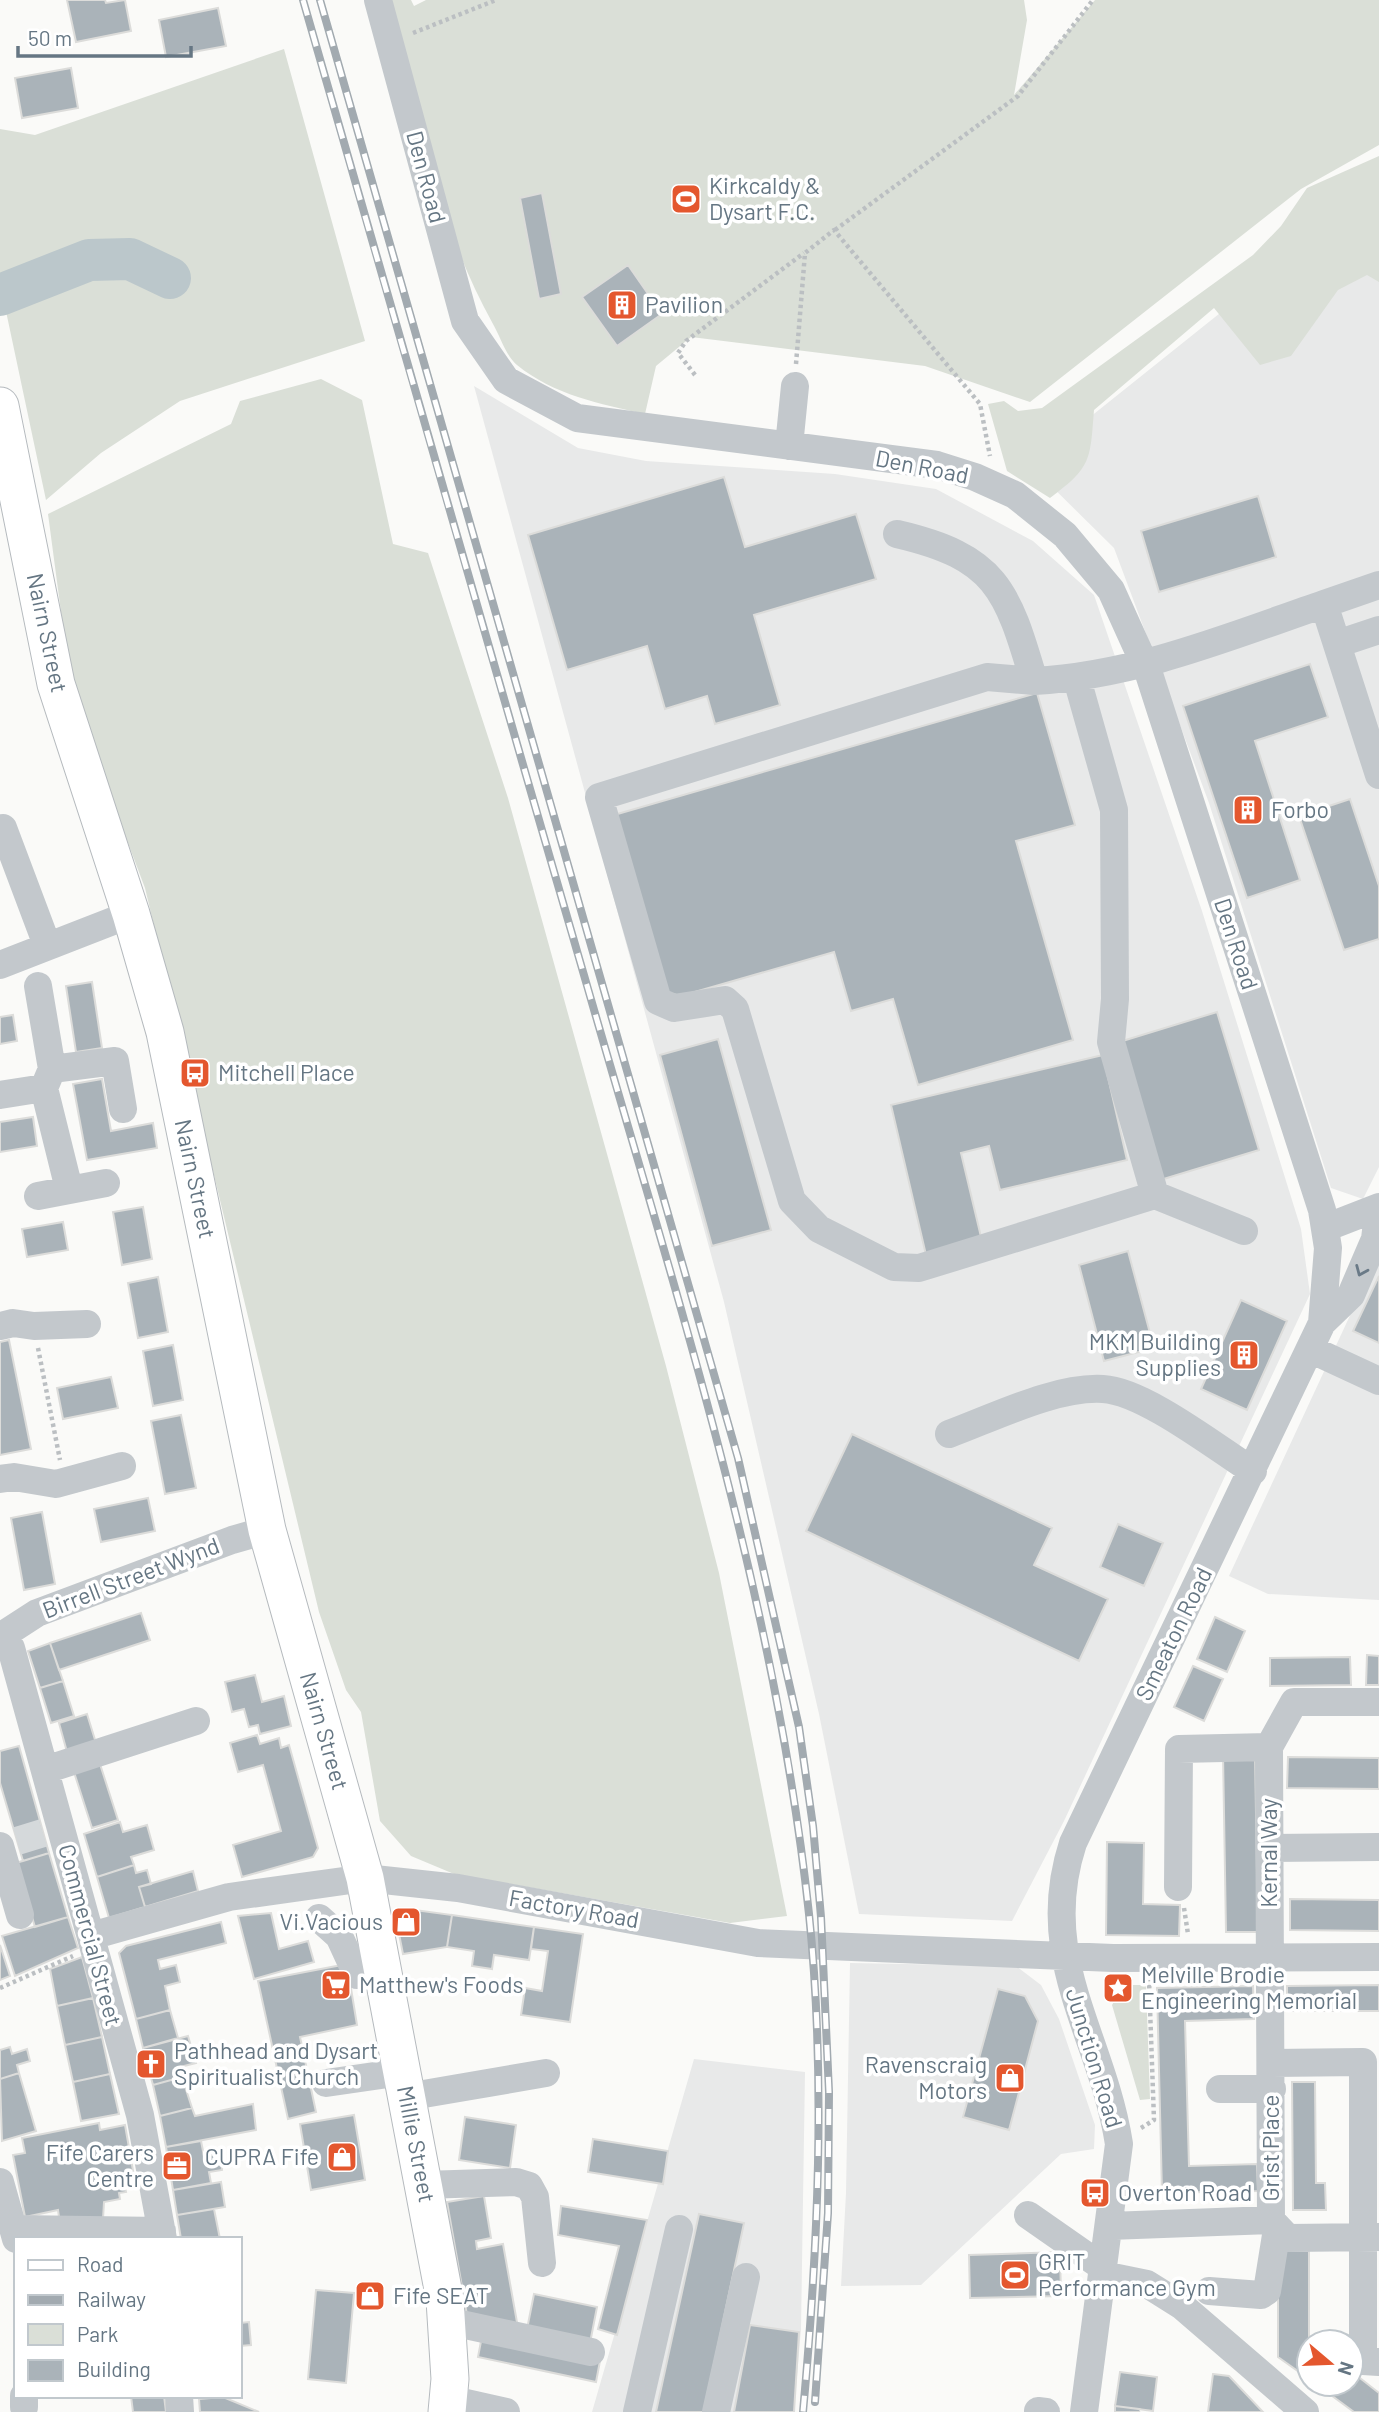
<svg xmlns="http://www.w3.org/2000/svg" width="1379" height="2412" viewBox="0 0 1379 2412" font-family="Barlow,sans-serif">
<rect width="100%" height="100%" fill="#fafaf8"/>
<path fill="#e8e9e9" d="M1379,186V1167L1363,1199L1331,1188L1209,803L1114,548L1030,465Z
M474,386L578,448L646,461L835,474L936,489L1033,541L1094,595L1202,911L1301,1229L1310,1294L1064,1821L1012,1921L859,1914L819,1714L724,1302Z
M1379,1253V1600L1268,1594L1229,1576Z
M850,1963L1016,1966L1041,1985L1059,2019L1095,2125L1094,2149L1061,2154L921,2285L841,2286L846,2193Z
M694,2059L805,2072L801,2329L794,2412H592Z"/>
<path fill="#dadfd7" d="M386,0H411L414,6L426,0H1024L1027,20L1014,95L1095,0H1379V145L1301,189L1030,402L925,366L691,337L656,366L645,414C600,404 554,395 517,365C506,356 500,336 493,324C437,223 415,110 386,0Z
M284,49L365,341L180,401L101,453L46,500L0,283V129L35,135Z
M1379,156V282L1367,275L1338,290L1291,356L1260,365L1214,308L1094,410C1090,460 1092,467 1050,498L1007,471L988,404L1004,401L1018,411L1042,408L1253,255L1281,226L1307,188Z
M321,379L362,400L393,544L428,553L508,798L666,1366L719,1573L787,1916L730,1923L454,1874L411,1856L380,1821L361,1712L346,1690L319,1612L145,888L95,755L67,657L48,514L231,424L240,401Z
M1124,1985H1146L1150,2099L1140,2100L1112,2005Z"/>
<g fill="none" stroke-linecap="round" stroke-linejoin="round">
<path stroke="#bbc7cb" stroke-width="42" d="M0,295L89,260L130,259L170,278"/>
</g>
<path fill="#aab3b9" stroke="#dcdcda" stroke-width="2" d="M67,0H105L106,3L125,0L131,31L76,42Z
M218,8L226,46L166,57L159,20Z
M71,68L78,108L22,118L15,78Z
M542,193L561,294L539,299L520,198Z
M628,265L662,314L617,346L582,297Z
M724,477L745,547L856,514L876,579L754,615L780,705L715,724L707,696L665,709L647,646L567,670L528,535Z
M1258,496L1276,557L1159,592L1141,531Z
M1310,664L1328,717L1255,741L1300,880L1247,898L1183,706Z
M1037,693L1075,825L1016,841L1073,1040L918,1085L893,999L851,1011L834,952L667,1000L614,815Z
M1350,799L1379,886V939L1344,950L1299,816Z
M92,982L102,1048L76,1052L66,986Z
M1217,1012L1259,1150L1157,1181L1116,1043Z
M13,1015L17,1041L0,1044V1017Z
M718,1039L771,1230L712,1246L660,1055Z
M1103,1055L1127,1160L1000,1190L989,1146L961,1153L982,1241L926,1255L891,1105Z
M102,1079L111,1131L153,1123L157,1148L87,1160L73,1084Z
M33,1117L37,1146L0,1152V1122Z
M143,1207L152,1259L122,1265L113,1212Z
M63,1222L68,1250L27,1257L22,1229Z
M1128,1251L1154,1348L1104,1361L1079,1265Z
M1379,1276V1343L1353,1331Z
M158,1277L168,1332L138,1338L128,1283Z
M1241,1300L1287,1321L1247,1410L1201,1389Z
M9,1340L31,1449L0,1455V1342Z
M173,1345L183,1400L153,1406L143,1351Z
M111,1377L118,1408L63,1419L57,1388Z
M181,1415L196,1488L165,1494L151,1421Z
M852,1434L1052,1528L1034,1565L1108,1599L1079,1661L806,1531Z
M148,1498L155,1531L101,1542L94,1509Z
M42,1512L55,1584L24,1590L11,1518Z
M1118,1524L1163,1543L1144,1586L1100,1567Z
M141,1613L150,1640L59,1670L50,1643Z
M1215,1617L1245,1631L1227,1672L1197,1659Z
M50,1643L63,1681L40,1688L28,1651Z
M1367,1655L1379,1656V1685H1366Z
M1350,1657L1351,1685L1270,1686V1658Z
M1193,1666L1223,1679L1204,1721L1174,1707Z
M255,1675L262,1702L284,1696L291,1726L260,1734L258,1725L249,1727L244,1709L232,1712L225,1682Z
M63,1681L74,1716L51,1723L40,1688Z
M87,1714L96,1743L67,1752L59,1723Z
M257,1735L260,1744L279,1738L281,1748L289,1745L318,1848L313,1857L242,1877L233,1845L281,1831L263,1765L238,1772L230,1743Z
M19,1746L49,1853L23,1861L0,1783V1751Z
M1223,1754H1255L1258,1932H1226Z
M1288,1757L1379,1758V1789L1287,1788Z
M99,1761L118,1820L92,1828L73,1769Z
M120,1822L123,1832L147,1825L154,1850L131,1857L134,1865L97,1877L84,1834Z
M1107,1842L1144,1843L1143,1904L1180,1905L1179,1936L1106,1935Z
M49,1853L68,1917L35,1927L16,1863Z
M134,1865L136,1873L147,1870L151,1884L139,1887L145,1907L109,1918L97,1877Z
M193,1871L198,1891L145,1907L139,1887Z
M1290,1899L1379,1900V1931L1290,1930Z
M400,1908L452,1915L447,1947L403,1954L395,1914Z
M271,1913L279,1949L308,1941L314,1962L254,1979L238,1916Z
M452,1915L534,1927L529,1960L494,1955L492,1969L472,1966L474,1951L447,1947Z
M68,1917L78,1948L15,1976L2,1936Z
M221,1922L226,1943L158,1960L160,1969L176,1965L180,1982L165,1986L170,2010L136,2019L119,1953L126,1946Z
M534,1927L583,1934L570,2022L521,2015L525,1988L542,1991L548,1951L531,1949Z
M0,1945L10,1976L0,1980Z
M82,1957L93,1998L57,2006L50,1969Z
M347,1964L357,2025L300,2037L316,2112L288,2119L258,1981Z
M1379,1985V2011H1287V1986Z
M1253,1986L1254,2019L1185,2021L1189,2166L1257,2164L1258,2191L1162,2193L1157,1988Z
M998,1989L1025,1996L1038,2021L1009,2130L963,2117Z
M93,1998L102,2037L65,2045L57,2006Z
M170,2010L178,2038L143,2048L136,2019Z
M188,2036L196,2063L180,2067L182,2077L153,2085L143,2048Z
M102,2037L110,2074L73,2082L65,2045Z
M10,2047L12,2054L27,2049L30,2061L17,2065L19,2073L0,2079V2050Z
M19,2073L36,2131L2,2141L0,2079Z
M110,2074L119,2114L81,2121L73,2082Z
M182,2077L192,2108L160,2116L153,2085Z
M1292,2082H1315L1316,2183H1325L1326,2210H1293Z
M253,2104L256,2130L166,2147L160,2116L192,2108L195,2116Z
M354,2115L365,2180L311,2190L300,2124Z
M465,2117L516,2125L510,2168L459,2160Z
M99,2123L100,2130L125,2125L135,2182L124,2184L126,2192L119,2193L120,2199L104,2202L103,2219L59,2217L58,2210L25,2217L13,2155L25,2153L22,2138Z
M593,2139L668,2151L663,2184L588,2172Z
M201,2141L204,2156L220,2153L222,2170L209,2172L211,2183L173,2190L166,2147Z
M221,2182L225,2207L177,2215L173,2190Z
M484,2196L491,2238L476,2241L477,2249L503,2244L518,2328L467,2315L447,2202Z
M561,2206L647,2220L617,2335L598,2329L619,2246L558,2235Z
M214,2209L220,2239H181L177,2215Z
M699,2214L744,2223L704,2412H656Z
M1278,2251H1309V2338L1314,2342H1309V2379L1278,2357Z
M1060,2252L1061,2296L970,2298L969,2255Z
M316,2290L354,2293L346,2383L308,2379Z
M534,2294L597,2307L590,2343L527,2329Z
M249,2322L251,2345L240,2346V2323Z
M750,2325L799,2332L794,2412H734Z
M482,2336L600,2361L596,2382L478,2357Z
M1351,2371L1379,2393V2412H1354L1316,2384H1351Z
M1120,2372L1157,2377L1153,2411L1115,2406Z
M1213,2374L1229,2376L1263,2412H1208Z
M131,2396H164L166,2412H133Z
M223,2397L259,2412H200L199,2399Z
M1115,2406L1140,2409L1139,2412H1115Z"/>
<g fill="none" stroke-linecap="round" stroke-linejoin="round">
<path stroke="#d5d9db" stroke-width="28" stroke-dasharray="28 14" stroke-linecap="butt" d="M17,1841L43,1833"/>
<g stroke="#b5babe" stroke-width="39">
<path id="major" d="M0,406L56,684L131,914L165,1032L267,1530L365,1878L445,2300L450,2379L447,2412"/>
</g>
<path stroke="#bbbfc2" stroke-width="4.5" stroke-dasharray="3.5 3.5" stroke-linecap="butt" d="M413,33L496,0
M835,230L1018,96L1093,0
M796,364L805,253L834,230L980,404L990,456
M695,375L678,353L686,341L804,253
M38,1348L60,1460
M1184,1908L1188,1934
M0,1988L73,1956
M1141,2128L1154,2120L1149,1980"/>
<path stroke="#c3c8cc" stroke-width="28" d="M378,0L465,321L506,380L577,418L937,465L975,477L1015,495L1065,535L1111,590L1149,674L1322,1210L1328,1248L1322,1323L1073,1843C1035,1959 1102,2035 1119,2144L1084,2412
M789,446L795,386
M897,534C996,557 1007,589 1034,681L987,677L599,797L658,1001L674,1008L725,1000L735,1009L792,1201L819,1229L894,1267L919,1268L1155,1195L1244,1231
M1324,604L1379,585
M1337,644L1379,630
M1077,679L1114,810L1115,999L1111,1042L1155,1195
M1034,681C1137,675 1228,637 1324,604L1379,775
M3,828L47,945
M0,965L131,914
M38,986L52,1069
M44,1088L52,1069L115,1061L123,1109
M0,1095L44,1088L69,1189
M38,1196L106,1183
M1322,1323L1351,1295L1375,1239L1379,1207L1325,1228
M0,1326L13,1323L34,1326L87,1324
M1310,1349L1379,1381
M949,1434C993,1418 1056,1386 1103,1389C1144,1391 1218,1449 1253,1471
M0,1479L14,1477L56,1484L122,1466
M0,1637L11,1648L140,2115L163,2239
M0,1637L37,1613L232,1540L267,1530
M1379,1702H1294L1269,1747L1271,2220L1288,2238L1379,2237
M45,1770L196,1721
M0,1846L20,1915
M1270,1848L1379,1847
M1178,1887L1179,1749L1269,1747
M319,1918L339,1936L357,1975L383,1970
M91,1936L229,1897L365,1878L458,1888L758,1943L1113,1958L1379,1957
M1272,2063L1363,2062V2361L1379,2362
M326,2083L402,2072
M1220,2089H1272
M406,2097L546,2073
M0,2182L16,2239
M423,2185L516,2182L529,2186L535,2197L542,2263
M1028,2215L1104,2268
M1109,2226L1271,2220
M15,2229L162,2231
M1103,2275L1147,2284L1182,2306L1305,2412
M1209,2291L1261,2295L1267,2291L1277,2229
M447,2321L591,2352
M24,2396V2407
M179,2396L180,2412
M448,2399L506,2412
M1038,2411L1046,2412
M637,2412L679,2229
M716,2412L746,2277"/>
<use href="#major" stroke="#fff" stroke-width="37"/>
<g stroke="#a2aab0" stroke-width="8">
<path id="rail" d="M303,0C397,328 491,655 586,982C674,1289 775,1595 809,1914C826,2079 818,2248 803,2412
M320,0L738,1458L799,1727L813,1826L821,1917L829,2092L828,2213L815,2402"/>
</g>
<use href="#rail" stroke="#fff" stroke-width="5" stroke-dasharray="16" stroke-linecap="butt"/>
</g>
<defs><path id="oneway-chevron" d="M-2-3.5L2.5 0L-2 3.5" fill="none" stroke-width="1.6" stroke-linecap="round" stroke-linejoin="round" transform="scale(1.75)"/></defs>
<use stroke="#6a7a87" href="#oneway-chevron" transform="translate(1361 1271) rotate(113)"/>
<defs>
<g id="stadium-square" transform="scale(1.575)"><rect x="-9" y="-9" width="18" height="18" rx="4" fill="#e4572e" stroke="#fff"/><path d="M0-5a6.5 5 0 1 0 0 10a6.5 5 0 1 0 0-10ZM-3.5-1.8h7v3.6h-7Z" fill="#fff"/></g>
<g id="building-square" transform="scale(1.575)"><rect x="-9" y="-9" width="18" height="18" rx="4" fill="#e4572e" stroke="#fff"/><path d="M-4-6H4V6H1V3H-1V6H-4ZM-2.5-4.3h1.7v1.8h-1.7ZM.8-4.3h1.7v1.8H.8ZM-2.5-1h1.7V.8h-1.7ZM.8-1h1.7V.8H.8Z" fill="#fff"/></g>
<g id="bus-square" transform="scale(1.575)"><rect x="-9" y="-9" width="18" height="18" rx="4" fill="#e4572e" stroke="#fff"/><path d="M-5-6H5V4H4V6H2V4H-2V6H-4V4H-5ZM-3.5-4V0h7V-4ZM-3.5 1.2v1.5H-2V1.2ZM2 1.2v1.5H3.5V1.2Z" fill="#fff"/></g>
<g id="shop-square" transform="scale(1.575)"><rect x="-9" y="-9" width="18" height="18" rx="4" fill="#e4572e" stroke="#fff"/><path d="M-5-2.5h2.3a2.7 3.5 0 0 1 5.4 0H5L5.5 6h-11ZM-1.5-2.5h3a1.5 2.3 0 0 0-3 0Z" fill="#fff"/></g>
<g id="supermarket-square" transform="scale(1.575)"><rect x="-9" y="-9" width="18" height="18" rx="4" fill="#e4572e" stroke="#fff"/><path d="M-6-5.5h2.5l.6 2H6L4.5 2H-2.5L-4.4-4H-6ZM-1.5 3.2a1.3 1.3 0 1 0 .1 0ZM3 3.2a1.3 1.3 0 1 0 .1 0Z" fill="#fff"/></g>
<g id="sight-square" transform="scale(1.575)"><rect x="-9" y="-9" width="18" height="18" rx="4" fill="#e4572e" stroke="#fff"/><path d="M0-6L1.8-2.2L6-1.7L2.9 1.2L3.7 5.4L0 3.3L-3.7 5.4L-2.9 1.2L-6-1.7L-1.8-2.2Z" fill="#fff"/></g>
<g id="church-square" transform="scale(1.575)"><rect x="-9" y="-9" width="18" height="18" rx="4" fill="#e4572e" stroke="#fff"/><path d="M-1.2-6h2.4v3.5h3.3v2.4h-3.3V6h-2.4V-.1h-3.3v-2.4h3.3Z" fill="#fff"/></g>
<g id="office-square" transform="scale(1.575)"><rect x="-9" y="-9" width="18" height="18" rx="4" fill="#e4572e" stroke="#fff"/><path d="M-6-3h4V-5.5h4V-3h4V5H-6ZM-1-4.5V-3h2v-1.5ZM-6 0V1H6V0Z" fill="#fff"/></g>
</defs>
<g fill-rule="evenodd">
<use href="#stadium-square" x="686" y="199"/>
<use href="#building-square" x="622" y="305"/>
<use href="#building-square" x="1248" y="810"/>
<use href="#bus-square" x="195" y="1073"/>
<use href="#building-square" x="1244" y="1355"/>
<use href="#shop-square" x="406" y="1922"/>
<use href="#supermarket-square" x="336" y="1985"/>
<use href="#sight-square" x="1118" y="1988"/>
<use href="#church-square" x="151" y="2064"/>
<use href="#shop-square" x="1010" y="2078"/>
<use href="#shop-square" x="342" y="2157"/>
<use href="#office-square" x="177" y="2166"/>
<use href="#bus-square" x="1095" y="2193"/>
<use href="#stadium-square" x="1015" y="2275"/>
<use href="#shop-square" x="370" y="2296"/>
</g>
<g text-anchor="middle" stroke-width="7" stroke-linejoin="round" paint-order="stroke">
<g font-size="23" fill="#657683" stroke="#fff">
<text transform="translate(426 177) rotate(75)" y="8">Den Road</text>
<text transform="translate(922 467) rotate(11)" y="8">Den Road</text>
<text transform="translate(47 633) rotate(78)" y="8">Nairn Street</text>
<text transform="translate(1236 944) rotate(72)" y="8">Den Road</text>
<text transform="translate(195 1179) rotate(78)" y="8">Nairn Street</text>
<text transform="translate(131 1578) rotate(-21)" y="8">Birrell Street Wynd</text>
<text transform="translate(1174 1634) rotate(-64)" y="8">Smeaton Road</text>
<text transform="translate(324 1731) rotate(74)" y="8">Nairn Street</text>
<text transform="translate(1269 1853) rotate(-90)" y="8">Kernal Way</text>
<text transform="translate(574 1909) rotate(10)" y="8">Factory Road</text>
<text transform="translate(90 1935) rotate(75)" y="8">Commercial Street</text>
<text transform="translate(1094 2058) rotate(73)" y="8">Junction Road</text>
<text transform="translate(416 2144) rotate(79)" y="8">Millie Street</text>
<text transform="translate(1271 2148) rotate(-90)" y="8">Grist Place</text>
</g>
<g font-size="23" fill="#657683" stroke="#fff" text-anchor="start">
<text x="709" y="194">Kirkcaldy &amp;<tspan x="709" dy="26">Dysart F.C.</tspan></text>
<text x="645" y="313">Pavilion</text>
<text x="1271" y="818">Forbo</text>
<text x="218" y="1081">Mitchell Place</text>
<text x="1221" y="1350" text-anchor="end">MKM Building<tspan x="1221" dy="26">Supplies</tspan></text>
<text x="383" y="1930" text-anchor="end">Vi.Vacious</text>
<text x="1141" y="1983">Melville Brodie<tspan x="1141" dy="26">Engineering Memorial</tspan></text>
<text x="359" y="1993">Matthew's Foods</text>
<text x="174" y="2059">Pathhead and Dysart<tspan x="174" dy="26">Spiritualist Church</tspan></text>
<text x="987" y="2073" text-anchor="end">Ravenscraig<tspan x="987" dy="26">Motors</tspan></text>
<text x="154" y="2161" text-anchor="end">Fife Carers<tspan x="154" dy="26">Centre</tspan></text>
<text x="319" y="2165" text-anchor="end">CUPRA Fife</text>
<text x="1118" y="2201">Overton Road</text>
<text x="1038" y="2270">GRIT<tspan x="1038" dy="26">Performance Gym</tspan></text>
<text x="393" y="2304">Fife SEAT</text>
</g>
</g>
<rect x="14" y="2237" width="228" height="161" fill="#ffffff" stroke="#c1c8cd" stroke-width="2"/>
<rect x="28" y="2260" width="35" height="10" fill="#ffffff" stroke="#c1c8cd" stroke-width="2"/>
<text x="77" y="2272" font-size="21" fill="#657683">Road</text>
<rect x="28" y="2295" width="35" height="10" fill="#a2aab0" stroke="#c1c8cd" stroke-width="2"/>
<text x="77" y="2307" font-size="21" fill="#657683">Railway</text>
<rect x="28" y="2324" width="35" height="21" fill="#dadfd7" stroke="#c1c8cd" stroke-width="2"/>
<text x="77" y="2342" font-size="21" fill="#657683">Park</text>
<rect x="28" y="2360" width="35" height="21" fill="#aab3b9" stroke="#c1c8cd" stroke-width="2"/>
<text x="77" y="2377" font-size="21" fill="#657683">Building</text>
<g transform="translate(1330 2363) rotate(109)"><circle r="33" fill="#ffffff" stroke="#c1c8cd" stroke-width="2"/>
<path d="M0-5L12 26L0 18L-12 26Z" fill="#e4572e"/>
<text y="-10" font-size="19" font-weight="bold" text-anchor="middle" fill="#657683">N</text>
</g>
<path d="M18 46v10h173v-10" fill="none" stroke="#657683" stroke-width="3.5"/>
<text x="28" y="46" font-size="21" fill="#657683" stroke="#ffffff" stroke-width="5" paint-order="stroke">50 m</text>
</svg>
